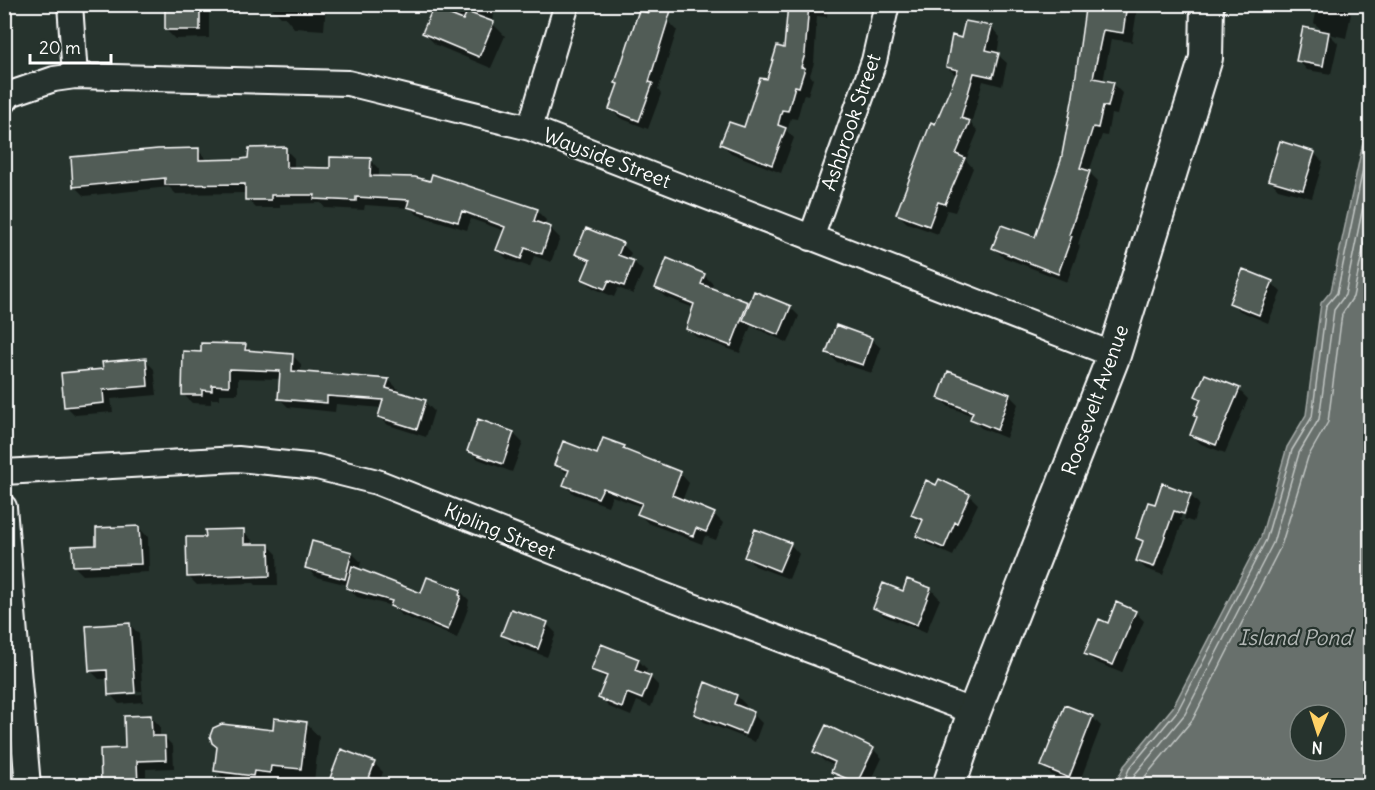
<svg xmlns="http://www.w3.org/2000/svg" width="1375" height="790" viewBox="0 0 1375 790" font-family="Delius,sans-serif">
<rect width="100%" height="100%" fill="#26332d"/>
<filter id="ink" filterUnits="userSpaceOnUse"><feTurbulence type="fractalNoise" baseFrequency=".0167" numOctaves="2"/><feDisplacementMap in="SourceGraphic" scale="12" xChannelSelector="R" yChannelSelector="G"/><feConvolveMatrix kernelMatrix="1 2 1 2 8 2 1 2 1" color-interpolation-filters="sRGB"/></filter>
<g filter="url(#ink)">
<path fill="#67706c" stroke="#a4a9a7" stroke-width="1.5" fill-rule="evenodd" d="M1369,115H1370V785H1115L1124,766L1173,707L1261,537L1287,447L1306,415L1321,303L1331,291ZM1300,715H1336V751H1300Z"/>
<path fill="#0007" fill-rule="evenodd" d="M209,4V38L175,39L166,30V10L161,4Z
M272,4H326L324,30L294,28L285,17H281L272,8Z
M452,4H495L493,24L505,36L491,68L436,45L424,33L451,17Z
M789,4H828L827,17L817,16L814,63L810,75L813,79L808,95L804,94L797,119L791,118L787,131L794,138L781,173L731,153L722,144L745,129L785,50Z
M1094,4H1138L1132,42L1111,39L1103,82L1113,84L1122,93L1117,115L1111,114L1107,136L1102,135L1089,172L1098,181L1078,244L1080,246L1067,282L1003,257L994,248L1036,239L1062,160Z
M1318,4L1342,5L1351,14L1346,38L1329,34L1338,43L1331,74L1307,70L1298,60L1324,32L1314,23Z
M668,21L677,30L658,90L661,94L648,129L620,118L611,109Z
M991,27L1000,37L997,54L1007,63L1002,86L983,81L971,124L978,131L966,160L973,168L955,212L947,210L938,234L907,223L898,214L957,76L947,67L962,39Z
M285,149L294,158V169L331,170L370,160L379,169V178L537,211L546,220L544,226L551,229L560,238L551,262L534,256L530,267L507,259L498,250L505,231L471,219L467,230L418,215L410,208L365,205L364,210L325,208L321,203L280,204V208H256L247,199V193L176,194L169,187L84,196L75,187L198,150L208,161L241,160Z
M1314,153L1323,162L1312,198L1278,189L1269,179Z
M622,244L631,253L628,260L634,262L643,271L633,294L618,288L614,297L593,288L584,279L590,264L577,253Z
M704,275L713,284L711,289L750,306L790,307L799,316L788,343L751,326L740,353L696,337L688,328L694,308L665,297L656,288Z
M1272,283L1281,292L1268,323L1240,311L1231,302Z
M871,339L881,348L872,373L837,362L828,353Z
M245,345L251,352L292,355L301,364V373L389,380L398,389L397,393L425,402L434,411L426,437L388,425L379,416L382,408L336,404L335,412L288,407L279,398L281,379L238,378V394H220V399H211V404L192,403L183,394L202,354Z
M145,360L154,369L157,395L111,399L113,412L75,415L66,406L105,370Z
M1239,390L1248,399L1225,453L1201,444L1192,435L1202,401L1197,396Z
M1009,395L1018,404L1006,438L981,428L972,419L973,416L949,407L939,398Z
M479,421L514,434L523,443L512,472L478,459L469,450Z
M624,447L630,453L680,473L689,483L682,501L714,514L723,523L716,540L705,536L702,544L648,523L639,514L642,507L612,496L608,506L574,494L565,485L569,475L555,464L598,456Z
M969,495L978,504L953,556L927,544L918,535L922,524L913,515Z
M1190,495L1199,504L1193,522L1184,519L1191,498H1188L1180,520L1183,521L1163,575L1146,569L1137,560L1143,543L1137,537L1156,506Z
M139,528L148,537L149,572L83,575L74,566L98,546Z
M243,531L252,540V545H268L277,554L278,585H256L254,583L197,585L188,576L207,538Z
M790,544L799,554L789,579L755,566L746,556Z
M352,553L361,562L359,570L422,595L460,591L469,600L468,605L469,606L457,638L401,615L392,606L357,597L348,588V585L316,577L306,567Z
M908,581L931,589L940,599L926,633L884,616L875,607L903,593Z
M1135,612L1144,621L1122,673L1095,662L1086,653L1109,625Z
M547,624L556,633L547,657L512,644L503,635Z
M130,625L139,634L143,702L119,704L110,694L109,679H99L90,670ZM142,691V694L116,696V693Z
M638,660L647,669L645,675L650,677L659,686L651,707L637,701L631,716L609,707L600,698L607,680L593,669Z
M737,696L746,705L744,710L753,714L762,723L755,742L745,738L754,716H751L743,737L704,722L695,713Z
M151,717L160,726V737H164L173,746L174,768L146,769V786H103Z
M1092,717L1101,726L1078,786L1052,775L1043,766Z
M306,723L319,737L314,782L284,779L283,786L230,784L216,771L219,748Z
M873,749L882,758L869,786H853L842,780L833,771L835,766L824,761L815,752Z
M374,763L383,772L381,778L388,786H329Z"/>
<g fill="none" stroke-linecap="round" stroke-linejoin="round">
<path stroke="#c2c6c4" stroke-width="1.5" d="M1122,786L1129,769L1178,710L1266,540L1292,450L1312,417L1326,306L1337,293L1370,136
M1130,786L1136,773L1185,714L1273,543L1299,453L1319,419L1334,310L1345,295L1370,172
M1140,786L1144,778L1193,719L1281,546L1308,457L1328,422L1342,314L1353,297L1370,216"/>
</g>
<path fill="#515c57" stroke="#fff" stroke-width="1.5" d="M165,4H200V30H165Z
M652,4H673L649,82L653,83L639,121L609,109L618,84L615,83L639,10L649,13Z
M788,4H809L805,54L801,67L805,68L799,87L795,86L788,111L782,110L778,125L786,128L772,165L720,144L729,122L744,127L760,78L767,79L777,46L784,48Z
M1093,4H1127L1123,33L1103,30L1093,78L1114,82L1108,107L1103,106L1098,128L1093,127L1080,168L1090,171L1069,235L1072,236L1058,274L992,248L1001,225L1035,237L1061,160L1073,96L1085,9L1092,10Z
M433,8L463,20L467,12L494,22L479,57L422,33Z
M965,21L992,26L986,50L999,53L993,77L974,73L961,118L970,121L956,154L965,158L945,204L938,202L929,226L896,214L931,122L935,124L958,70L946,67L952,35L961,38Z
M1303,27L1329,32L1323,66L1296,61Z
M1280,141L1315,152L1303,190L1268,180Z
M286,147V167L330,168V157L371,158L370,176L415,177L430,181L432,174L538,209L534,221L551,227L542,254L525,248L521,259L496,250L505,227L462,211L458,222L407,207L409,200L356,197V201L314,199L315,195H271V200H245V184L165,185V178L73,187L71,157L158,149L199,148V160L241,159L248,158L249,148Z
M586,228L623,243L618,255L634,261L624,286L609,280L605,289L582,279L590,260L575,254Z
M667,258L705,274L701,284L748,302L731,346L686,329L694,304L655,288Z
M1243,269L1273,281L1259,315L1229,303Z
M754,291L791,306L779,335L743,320Z
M836,325L872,338L863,365L826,353Z
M201,343L246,344L245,350L293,354L292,371L389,379L386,388L426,400L417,429L378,417L383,400L327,396V403L278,399L280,371L229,369V386L212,385V391L202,390V395H182L183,351L201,352Z
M146,358L148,386L103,390L104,403L64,407L61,373L103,369L102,362Z
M948,371L1010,394L997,430L970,419L973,412L938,398Z
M1205,374L1240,388L1216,445L1190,435L1197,417L1194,415L1201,399L1195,396Z
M478,419L514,432L503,464L467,451Z
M603,438L625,446L623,449L681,472L672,495L715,513L706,532L696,528L693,536L637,514L642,503L603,488L598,498L563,485L569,470L554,465L563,441L597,454Z
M939,479L970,494L957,523L955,522L944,548L916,536L923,520L911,515L926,480L936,485Z
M1162,483L1191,494L1184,514L1174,511L1154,567L1136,561L1143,541L1136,538L1148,502L1155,504Z
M139,526L141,564L73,566L72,546L96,545V528Z
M244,529V544H269L270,576L246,577V575L187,577L186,537H206L205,530Z
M755,529L791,543L779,571L744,557Z
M312,541L352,552L345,579L305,568Z
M352,566L421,593L427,577L461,590L459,595L461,596L448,630L390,606L392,601L346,588Z
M907,579L931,588L917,625L873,608L883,583L903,591Z
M1116,602L1136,611L1113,665L1084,654L1099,619L1108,623Z
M511,609L548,622L538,649L501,635Z
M130,623L135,693L108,695L107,670L89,671L86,626Z
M601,644L639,659L635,670L651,676L642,699L627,693L622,708L598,698L607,676L591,670Z
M705,682L737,695L734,704L754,712L745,734L694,714Z
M1065,705L1093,716L1069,778L1041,766Z
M151,715L152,736H165L166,760L137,761L138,786H101L100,749L125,748L124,716Z
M274,718L307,722L301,769L271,766L270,773L254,771L253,776L214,771L217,747L212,743L210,736L213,728L222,724L273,730Z
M826,725L874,748L857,783L831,772L835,762L813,752Z
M341,749L375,762L366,786H327Z"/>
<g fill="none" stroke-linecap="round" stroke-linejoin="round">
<g stroke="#fff" stroke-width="28">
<path id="minor" d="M75,76L348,83L530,128L1114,355
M4,102L10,94L54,79L75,76L70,4
M530,128L567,4
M811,238L874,61L887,4
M4,472L238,459L317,467L377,482L666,596L974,712
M4,507L28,786"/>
</g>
<g stroke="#fff" stroke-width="36">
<path id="tertiary" d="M949,786L974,712L1114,355L1206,58L1207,4"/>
</g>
<use href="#minor" stroke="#26332d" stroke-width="24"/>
<use href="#tertiary" stroke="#26332d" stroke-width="32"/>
</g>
</g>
<g text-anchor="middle" stroke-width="4.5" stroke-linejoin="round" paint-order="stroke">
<g font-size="20" fill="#fff" stroke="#26332d">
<text transform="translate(851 122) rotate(-71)" y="7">Ashbrook Street</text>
<text transform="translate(607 158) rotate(21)" y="7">Wayside Street</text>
<text transform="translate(1095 400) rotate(-70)" y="7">Roosevelt Avenue</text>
<text transform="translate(500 531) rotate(22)" y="7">Kipling Street</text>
</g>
<g font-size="21" font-style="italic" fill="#b3b8b6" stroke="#26332d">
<text x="1295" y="645">Island Pond</text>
</g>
</g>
<rect width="1375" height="790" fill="none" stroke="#26332d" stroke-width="24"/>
<rect x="12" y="12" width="1351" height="766" fill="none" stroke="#fff" stroke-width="2" filter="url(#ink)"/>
<g transform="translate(1318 733) rotate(183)"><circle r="28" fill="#26332d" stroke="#7d8581" stroke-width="1.5"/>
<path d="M0-4.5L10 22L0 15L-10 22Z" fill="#ffd166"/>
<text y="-9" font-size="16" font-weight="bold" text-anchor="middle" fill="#ffffff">N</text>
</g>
<path d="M30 54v9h81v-9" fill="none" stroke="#ffffff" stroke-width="3"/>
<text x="39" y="54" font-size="18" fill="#ffffff" stroke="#26332d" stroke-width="4.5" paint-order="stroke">20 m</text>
</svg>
